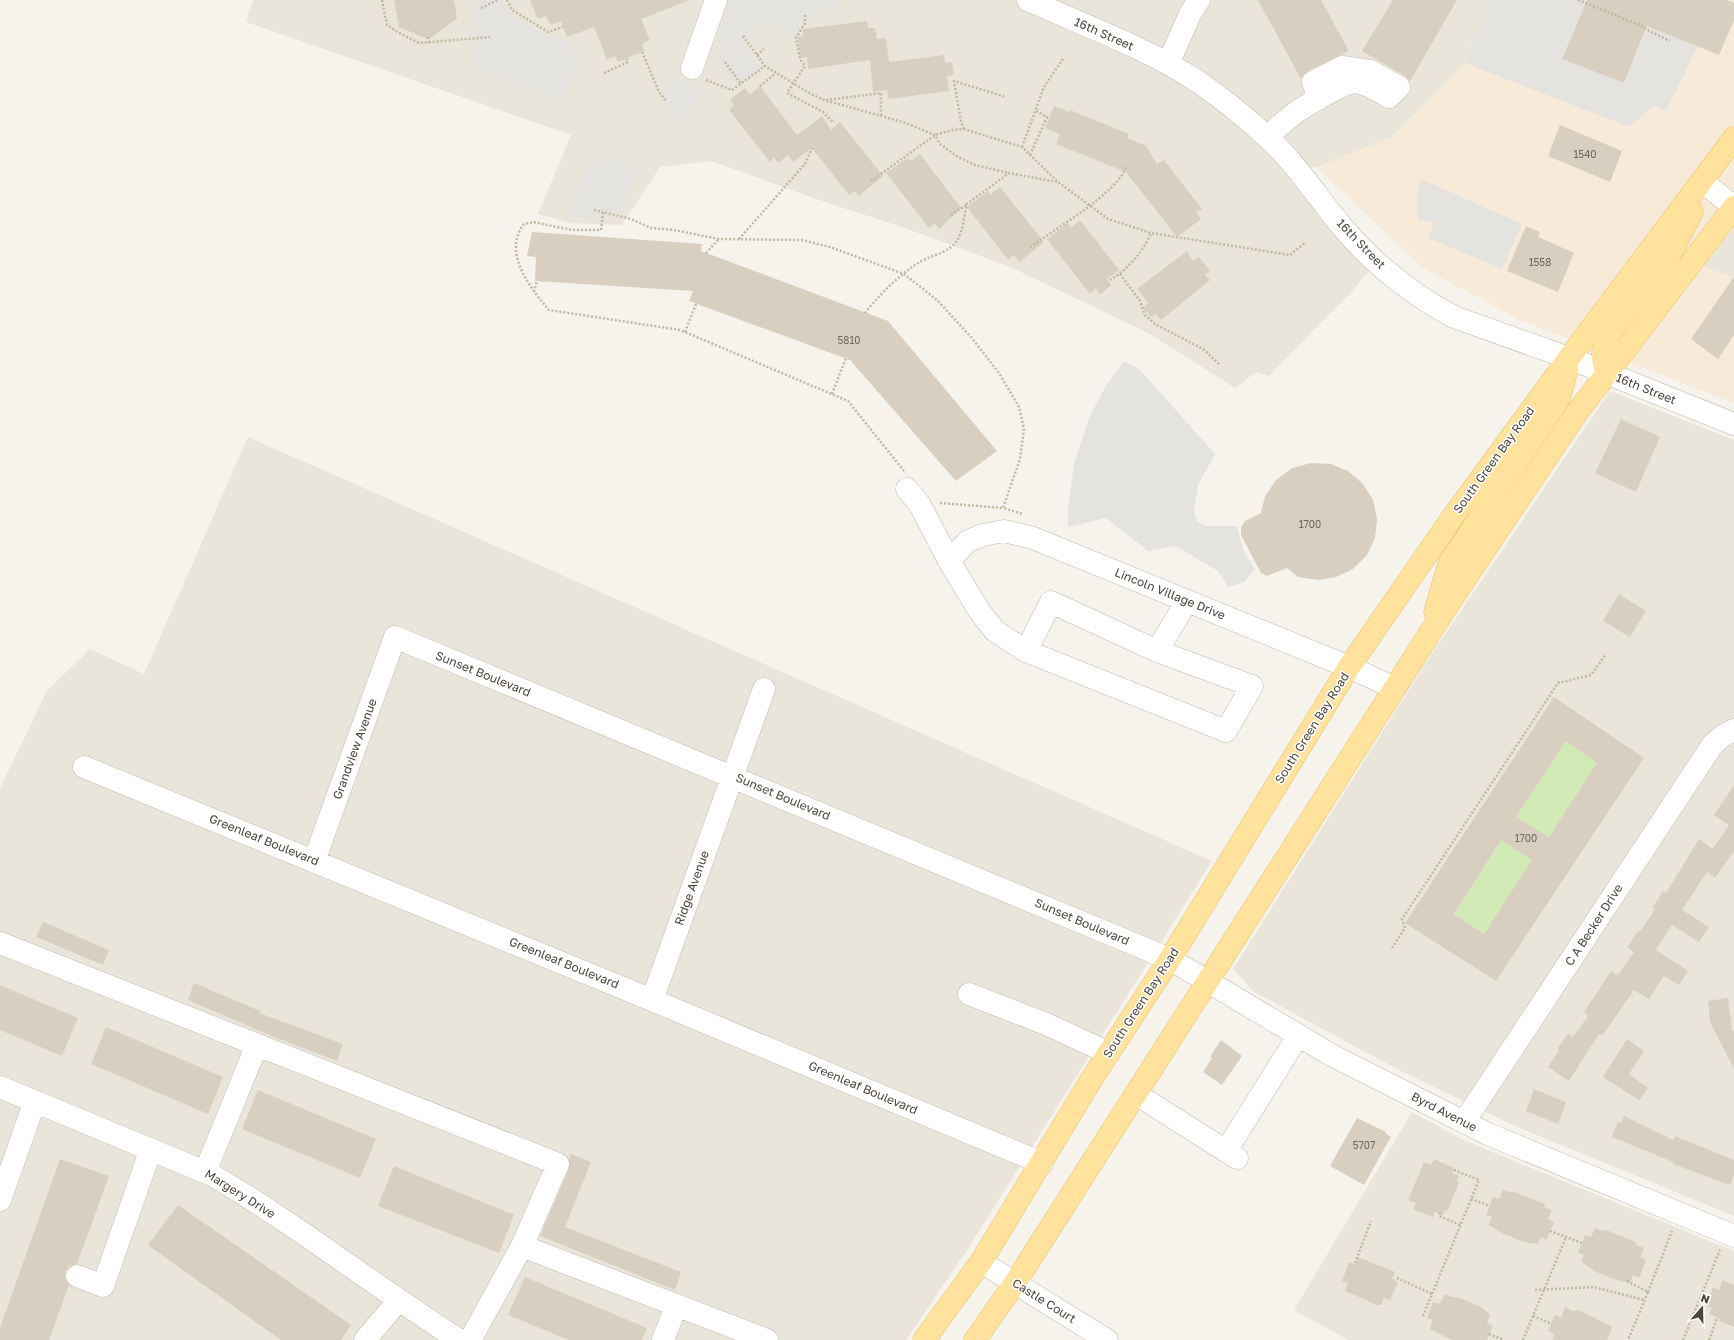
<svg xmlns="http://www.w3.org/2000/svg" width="1734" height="1340" viewBox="0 0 1734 1340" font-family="'Golos Text',sans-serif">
<rect width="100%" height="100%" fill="#f6f3ec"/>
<path fill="#eae5da" d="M253,0H1491L1465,63L1392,137L1317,167L1298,169L1377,262L1351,292L1269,376L1256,372L1235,388L1150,334L1010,267L905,228L822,201L711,161L660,167L622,225L569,223L538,214L571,135L246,22Z
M1734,228V278L1703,266Z
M1610,391L1734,440V1216L1515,1126L1399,1070L1254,992L1233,969L1431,655Z
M248,437L1212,861L967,1250L906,1340H0V788L47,691L90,649L144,674Z
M1412,1112L1463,1140L1734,1251V1340H1348L1294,1310Z"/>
<path fill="#f7ead8" d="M1491,0H1734V228L1704,266L1734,278V403L1520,320L1421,267L1317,167L1392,137L1465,63Z"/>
<path fill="#d2eab5" d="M1566,741L1597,763L1549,837L1516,817Z
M1501,840L1532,860L1484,934L1455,914Z"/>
<path fill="#e5e3e0" d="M482,0H503L509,13L546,35L568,42L578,61L561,103L470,64L477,44L472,3Z
M733,0H841L836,13L822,6L813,22L809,20L807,23L802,22L794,37L768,24L757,26L753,31L752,38L743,44L761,67L736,85L716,57L728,47L726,44L716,41Z
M1491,0H1587L1562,59L1624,83L1648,26L1698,46L1666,111L1653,106L1629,127L1465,63Z
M676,76L701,94L693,108L679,121L658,94L667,86Z
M610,155L637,166L620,213L605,210L602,223L567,215L590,159L603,165Z
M1421,179L1522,224L1502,269L1428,238L1434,222L1418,220L1417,194Z
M1124,361L1140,370L1215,454L1198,485L1194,511L1197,522L1207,526H1237L1244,552L1255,569L1244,582L1228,587L1218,571L1176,546L1148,551L1106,518L1068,527V508L1074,464L1089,418L1107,384Z"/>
<path fill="#d8cfc1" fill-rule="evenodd" d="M394,0H454L457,18L432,37L425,38L399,27Z
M530,0H687V1L641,19L650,40L642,44L644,51L618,62L615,56L607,60L594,27L567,37L561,21L551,25L546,16L538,19Z
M1258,0H1321L1349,51L1307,71L1301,79Z
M1393,0H1457L1410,81L1405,76L1362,51Z
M1587,0H1727L1734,3V20L1719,55L1647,26L1624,83L1562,59Z
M867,21L868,28H875L877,39L886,38L889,62L944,55L945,63L952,62L954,75L947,76L949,91L888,99L887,90L873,92L870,60L808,69L807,57L800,58L798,37L803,36V29Z
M760,86L797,135L822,116L831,130L840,122L883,176L859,196L855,191L849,195L812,148L793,162L788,155L778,163L774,157L770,162L729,110L734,105L730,100L745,88L750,95Z
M1054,106L1069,112L1070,110L1129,134L1127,138L1146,146L1157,164L1164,160L1202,209L1196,212L1201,219L1177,237L1126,172L1056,144L1060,134L1045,128Z
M1560,125L1622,151L1610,182L1548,156Z
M920,154L961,208L939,229L935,223L929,228L886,173L907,158L911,161Z
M1000,187L1044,242L1019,262L1014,255L1008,260L967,207L988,191L990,195Z
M1080,220L1119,270L1107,279L1111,285L1100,295L1096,288L1090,294L1047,239L1068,223L1071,228Z
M1526,226L1540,232L1538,237L1574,253L1558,292L1507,271Z
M532,232L702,244L701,251L888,321L997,451L956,481L850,360L689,301L693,291L535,281L536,257L527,256Z
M1187,251L1193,261L1199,257L1210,271L1205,275L1210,280L1161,320L1156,314L1151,317L1143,308L1148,303L1137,289Z
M1734,277V335L1718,359L1691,339Z
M1621,419L1660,437L1636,492L1595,473Z
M1311,463L1331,464L1348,471L1363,484L1373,500L1377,519L1375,538L1367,555L1353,569L1336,577L1318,580L1298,577L1287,568L1267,576L1261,573L1241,535V527L1245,521L1261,513L1265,496L1276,480L1292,468Z
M1619,594L1646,611L1630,637L1603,621Z
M1554,697L1644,758L1496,981L1405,923ZM1566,741L1597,763L1549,837L1516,817ZM1501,840L1532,860L1484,934L1454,914Z
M1734,785V851L1715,878L1707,872L1682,910L1709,927L1699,942L1672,925L1656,950L1688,971L1679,985L1664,976L1649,999L1634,990L1602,1036L1599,1034L1569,1081L1548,1067L1559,1050L1557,1049L1568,1034L1573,1037L1588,1016L1584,1012L1611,971L1618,975L1634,952L1627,947L1638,931L1640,932L1655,909L1652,908L1663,891L1666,893L1699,839L1713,849L1729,825L1714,815Z
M43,922L109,950L103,965L36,937Z
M194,983L260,1011L259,1013L343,1044L337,1061L274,1037L188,1000Z
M0,985L78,1018L62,1056L0,1030Z
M1728,998L1732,1031L1734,1030V1069L1710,1022L1708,1001Z
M106,1027L223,1077L208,1114L91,1064Z
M1627,1039L1644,1051L1629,1074L1648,1088L1639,1100L1603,1077Z
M1221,1040L1242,1056L1222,1085L1203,1072L1212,1058L1210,1057Z
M1534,1089L1566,1102L1558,1124L1526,1111Z
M258,1090L376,1139L360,1178L242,1129Z
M1624,1116L1673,1140L1675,1136L1734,1160V1174L1730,1185L1673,1164V1162L1612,1137L1618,1122L1621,1123Z
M1357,1118L1386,1132L1385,1133L1391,1137L1364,1185L1330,1166Z
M571,1154L591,1162L565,1227L681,1272L675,1290L540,1236L569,1169V1159Z
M60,1159L109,1176L77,1264L69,1266L65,1272V1278L69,1285L49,1340H0V1328Z
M1434,1159L1454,1168L1452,1173L1459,1176L1457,1182L1459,1183L1447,1211L1445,1210L1443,1215L1435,1212L1433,1217L1413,1209L1416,1203L1408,1200L1424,1162L1431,1165Z
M394,1166L514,1215L499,1253L378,1206Z
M1503,1190L1511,1193L1512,1191L1545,1204L1544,1207L1552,1210L1548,1219L1554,1222L1546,1240L1541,1237L1538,1244L1524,1242L1502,1233L1489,1225L1492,1217L1486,1215L1493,1197L1499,1199Z
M178,1205L351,1325L341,1340H281L148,1245Z
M1595,1228L1603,1231L1604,1229L1636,1242V1245L1644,1248L1640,1257L1646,1260L1639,1278L1633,1275L1630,1283L1616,1280L1594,1271L1581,1261L1584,1255L1578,1253L1582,1243L1585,1235L1591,1237Z
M1358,1257L1395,1272L1392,1279L1398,1282L1390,1300L1384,1298L1381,1305H1377L1345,1291L1348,1283L1342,1281L1349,1262L1355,1264Z
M525,1277L647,1328L642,1340H569L508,1315Z
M1723,1280L1734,1285V1327L1719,1321L1720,1319L1709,1314L1712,1308L1706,1306L1713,1287L1719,1290Z
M1445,1294L1452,1297H1457L1479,1306L1490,1314L1487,1323L1493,1326L1487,1340H1452L1431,1330L1430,1327L1433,1320L1427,1318L1433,1302L1439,1304Z
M1565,1307L1573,1311L1579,1310L1611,1326L1612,1328L1607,1340H1552L1554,1334L1548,1331L1555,1315L1561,1318Z"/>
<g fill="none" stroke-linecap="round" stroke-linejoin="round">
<g stroke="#c2bbae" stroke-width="23">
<path id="minor" d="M1028,0C1086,26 1147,48 1200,83C1223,99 1245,117 1266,136C1296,163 1318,198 1344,229C1374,264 1413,295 1454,317L1569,358L1734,424
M1168,64L1190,14L1199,0
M692,68L716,0
M1267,137C1277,129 1287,118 1298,111C1307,105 1347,81 1355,82C1368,83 1378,91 1389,97L1399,87L1370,71L1342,67L1313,82L1319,99
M1702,181L1734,207
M907,489L920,505L949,561L980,612L995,631L1026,651
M949,561L968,541L983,535L1004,531L1033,538L1349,667L1395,688
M1157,651L1252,686L1226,731L1026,651L1051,602L1157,651L1187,601
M84,767L652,1000L1042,1163
M314,861L395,637L1170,959L1333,1056L1488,1134L1734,1236
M0,943L558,1164L522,1246L767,1340
M969,994L1046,1024L1109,1053
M652,1000L764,689
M0,1087L212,1175C297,1225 376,1287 459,1340
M1136,1094L1237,1158
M1464,1122L1713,744L1724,735L1734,730
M1226,1151L1298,1036
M205,1172L257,1045
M0,1200L35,1101
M981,1262L1107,1340
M77,1276L103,1286L151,1149
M365,1340L398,1301
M470,1340L522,1246
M663,1340L676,1306"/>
</g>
<g stroke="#e6c16a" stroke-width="23">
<path id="major" d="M1607,373C1601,357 1601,351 1608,335L1668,258L1692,212
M1435,612L1449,564L1559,399L1567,369
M924,1340L981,1262L1091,1080L1170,959L1349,667L1452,518L1569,358L1734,138
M975,1340L1015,1283L1451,600L1576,414L1734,207"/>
</g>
<path stroke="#c4b79f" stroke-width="2.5" stroke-dasharray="2 2" stroke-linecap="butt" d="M382,0L387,25L399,33L419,43L490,37
M507,0L512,10L548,32L563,27
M1578,0L1644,27L1647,30L1670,41
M481,8L498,0
M805,15V23L796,38L800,59L805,66L787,93L823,112L833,122
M743,36L765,66L811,94L824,100L906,123L935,135L940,144L958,157L975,165L1009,173
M428,37L429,43
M642,52L659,92L666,101
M757,55L764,49
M725,62L741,84
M604,73L628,62L627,59
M706,80L732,90L765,66
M760,86L776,73
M826,100L881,93V116
M964,129L961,122L954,81L1006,97
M1022,147L1044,87L1063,59
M1030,155L1047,117L1035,110
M871,181L935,135L953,130L964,129L1022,147L1058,182L1108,219L1151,233L1290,255L1305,243
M594,210L603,212
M951,215L966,205
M739,239L805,164L812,148
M1030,247C1054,230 1117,193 1126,167
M706,253L719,239
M1120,274L1140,301L1145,315L1155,324L1203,349L1220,365
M1110,280C1127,270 1143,252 1151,233
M534,292L537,281
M865,313C880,294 898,276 918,263C929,256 948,253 956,242C963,233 964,216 967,204L1009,173L1057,182
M685,332L696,304
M832,394L846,358
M904,471L848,401L680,330L549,310C530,288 502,252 524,224L533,222L572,230H601L603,212L631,219L651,228L674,230L719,239L802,240L830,247L904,274L937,300L971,337L999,373L1019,407L1024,429L1020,459L1003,508L1023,514
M940,503L1003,508
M1392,948L1405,928L1402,919L1558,683L1591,675L1606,654
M1471,1199L1490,1206
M1440,1213L1439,1216L1460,1225
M1550,1231L1582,1243
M1355,1263L1371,1221
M1397,1278L1432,1294
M1627,1281L1648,1292L1628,1340
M1535,1290L1594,1287L1644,1300
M1648,1292L1672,1231
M1423,1316L1479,1180L1454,1170
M1533,1316L1552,1324
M1489,1334L1504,1340
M1523,1340L1566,1237
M1683,1340L1720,1250
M1709,1340L1717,1318"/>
<use href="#minor" stroke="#fff" stroke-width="22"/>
<use href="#major" stroke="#ffe39c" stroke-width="22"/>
</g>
<g text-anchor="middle" stroke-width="3" stroke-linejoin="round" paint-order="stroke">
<g font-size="10" fill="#6e675b">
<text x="1585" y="158">1540</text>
<text x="1540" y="266">1558</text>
<text x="849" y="344">5810</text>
<text x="1310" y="528">1700</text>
<text x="1526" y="842">1700</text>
<text x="1364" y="1149">5707</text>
</g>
<g font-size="12" fill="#4b4439" stroke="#fff">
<text transform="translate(1104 34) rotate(24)" y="4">16th Street</text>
<text transform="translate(1361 244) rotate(46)" y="4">16th Street</text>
<text transform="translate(1646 389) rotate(22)" y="4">16th Street</text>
<text transform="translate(1494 460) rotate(-54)" y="4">South Green Bay Road</text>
<text transform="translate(1170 594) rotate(22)" y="4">Lincoln Village Drive</text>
<text transform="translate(483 674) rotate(22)" y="4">Sunset Boulevard</text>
<text transform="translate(1312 728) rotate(-58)" y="4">South Green Bay Road</text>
<text transform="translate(355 749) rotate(-70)" y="4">Grandview Avenue</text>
<text transform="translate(783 797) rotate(23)" y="4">Sunset Boulevard</text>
<text transform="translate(264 840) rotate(22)" y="4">Greenleaf Boulevard</text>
<text transform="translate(692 888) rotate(-70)" y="4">Ridge Avenue</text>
<text transform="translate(1082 922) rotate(23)" y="4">Sunset Boulevard</text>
<text transform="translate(1594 925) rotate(-57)" y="4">C A Becker Drive</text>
<text transform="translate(564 963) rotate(22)" y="4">Greenleaf Boulevard</text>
<text transform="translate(1141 1003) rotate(-57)" y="4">South Green Bay Road</text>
<text transform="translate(863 1088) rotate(23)" y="4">Greenleaf Boulevard</text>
<text transform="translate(1444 1112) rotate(27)" y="4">Byrd Avenue</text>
<text transform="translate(240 1194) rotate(32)" y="4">Margery Drive</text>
<text transform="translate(1044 1301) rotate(32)" y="4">Castle Court</text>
</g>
</g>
<g transform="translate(1702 1308) rotate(20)" stroke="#ffffff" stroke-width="3" paint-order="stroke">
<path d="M0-3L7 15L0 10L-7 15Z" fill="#4b4439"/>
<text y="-6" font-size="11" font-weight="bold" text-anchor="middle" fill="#4b4439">N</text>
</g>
</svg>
